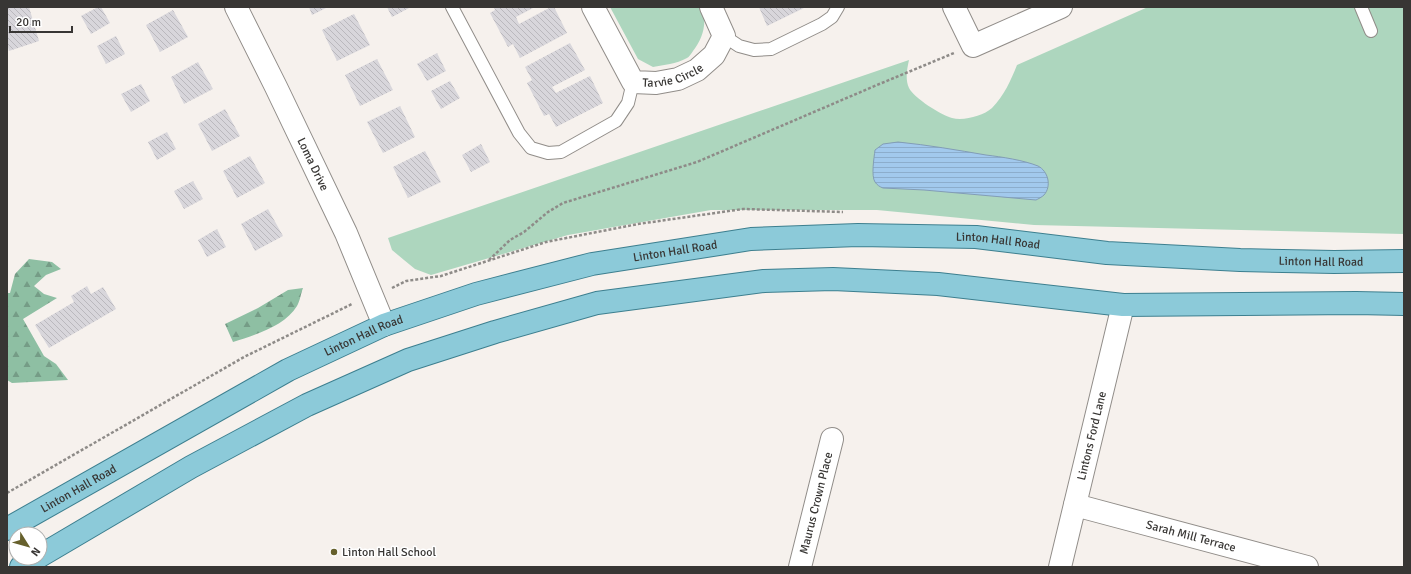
<svg xmlns="http://www.w3.org/2000/svg" width="1411" height="574" viewBox="0 0 1411 574" font-family="Signika,sans-serif">
<defs>
<pattern id="forest-firs" width="22" height="20" patternUnits="userSpaceOnUse"><rect width="22" height="20" fill="#8ebfa3"/><path d="M5 1l3.5 6h-7zM16 11l3.5 6h-7z" fill="#759c86"/></pattern>
<pattern id="water-rules" width="6" height="5" patternUnits="userSpaceOnUse"><rect width="6" height="5" fill="#a2c9ed"/><path d="M0 2.5h6" fill="none" stroke="#8cadcc"/></pattern>
<pattern id="building-back-hatch" width="6" height="6" patternUnits="userSpaceOnUse"><rect width="6" height="6" fill="#d8d6db"/><path d="M-1 5l2 2M0 0l6 6M5-1l2 2" fill="none" stroke="#bab8bd"/></pattern>
</defs>
<rect width="100%" height="100%" fill="#f6f1ed"/>
<path fill="#add6be" d="M610,7H701C708,22 703,38 693,51C691,54 689,57 687,58C676,64 664,65 653,67L638,59Z
M1148,7H1404V234L1034,225L877,210H711L568,235L431,275L415,269L404,260L392,250L388,238L909,60C907,69 905,79 909,88C914,98 941,115 952,118C964,121 983,116 992,108C1004,96 1011,80 1017,65Z"/>
<path fill="url(#forest-firs)" d="M29,259L52,262L61,269L46,275L34,286L44,294L57,298L23,319L44,356L56,364L68,380L12,383L7,380V293H10L15,274Z
M303,288C301,293 300,301 297,306C285,326 255,335 233,342L225,324L258,308L288,290Z"/>
<path fill="url(#water-rules)" stroke="#829db6" d="M898,142C928,145 957,150 986,155C1002,157 1023,160 1038,166C1048,171 1052,186 1044,195C1042,197 1038,199 1036,200L924,190L883,188C880,187 877,185 875,182C871,176 874,158 875,150L883,144Z"/>
<path fill="url(#building-back-hatch)" d="M7,7H29L39,41L9,51L7,43Z
M98,7H101L110,23L91,34L81,16Z
M309,7H328L312,15Z
M387,7H411L392,17Z
M494,7H535L516,17L519,24L551,7H554L567,33L520,58L513,44L508,47L490,13L495,10Z
M759,7H806L767,26Z
M173,10L188,37L160,52L146,25Z
M354,14L370,45L337,61L322,30Z
M116,36L125,54L106,64L97,46Z
M570,43L585,70L552,87L556,93L590,76L603,103L556,127L549,114L544,116L527,83L532,80L525,67Z
M437,53L446,71L427,81L417,64Z
M377,59L393,90L360,106L345,75Z
M198,62L213,89L184,104L171,77Z
M450,81L460,98L441,109L431,91Z
M141,84L150,101L131,112L121,94Z
M400,106L415,137L383,153L367,122Z
M225,109L240,136L212,151L198,124Z
M167,132L176,149L157,160L148,142Z
M481,144L490,162L471,172L462,155Z
M425,151L441,182L408,198L393,167Z
M250,156L265,183L237,198L223,171Z
M193,181L203,199L184,209L174,191Z
M268,209L283,236L255,251L241,224Z
M217,229L226,247L207,257L198,240Z
M87,286L91,294L103,287L116,309L49,348L35,325L74,302L71,296Z"/>
<g fill="none" stroke-linecap="round" stroke-linejoin="round">
<g stroke="#918d89" stroke-width="14">
<path id="lane" d="M452,7L519,133L531,148L548,153L561,152L616,121L628,103L633,82
M1361,7L1371,31
M724,36L739,46L754,50L771,49L822,24L832,17L838,7"/>
</g>
<g stroke="#918d89" stroke-width="24">
<g id="street">
<path id="s1" d="M236,7L276,87L346,233L384,325"/>
<path id="s2" d="M593,7L633,82L656,83L678,79L697,70L714,55L724,36L711,7"/>
<path d="M954,7L973,46L1061,7"/>
<path id="s3" d="M1075,505L1307,567"/>
<path id="s4" d="M800,567L832,439"/>
<path id="s5" d="M1060,567L1123,305"/>
</g>
</g>
<g stroke="#3d7f8f" stroke-width="24">
<g id="primary">
<path id="s6" d="M7,529L288,370L384,325L476,294L592,264L751,239L858,235L976,237L1107,253L1240,260L1334,262L1404,261"/>
<path d="M40,556L191,467L307,405L408,360L495,332L597,303L764,281L833,279L938,284L1123,305L1356,303L1404,304"/>
<path d="M21,567L37,558"/>
</g>
</g>
<path stroke="#8e8b88" stroke-width="2.5" stroke-dasharray="3 2" stroke-linecap="butt" d="M489,260L510,240L524,232L548,212L563,203L697,162L877,85L954,53
M392,288L406,281L441,276L546,242L638,224L743,209L843,212
M7,493L244,357L352,304"/>
<use href="#lane" stroke="#fff" stroke-width="12"/>
<use href="#street" stroke="#fff" stroke-width="22"/>
<use href="#primary" stroke="#8ccad9" stroke-width="22"/>
</g>
<circle fill="#66602c" stroke="#fff" stroke-width="1.5" cx="334" cy="552" r="4"/>
<g text-anchor="middle" stroke-width="3" stroke-linejoin="round" paint-order="stroke">
<g font-size="12" fill="#383634" stroke="#fff">
<text dy="4" stroke="none"><textPath href="#s2" startOffset="126">Tarvie Circle</textPath></text>
<text dy="4" stroke="none"><textPath href="#s1" startOffset="175">Loma Drive</textPath></text>
<text dy="4" stroke="none"><textPath href="#s6" startOffset="1054">Linton Hall Road</textPath></text>
<text dy="4" stroke="none"><textPath href="#s6" startOffset="730">Linton Hall Road</textPath></text>
<text dy="4" stroke="none"><textPath href="#s6" startOffset="1378">Linton Hall Road</textPath></text>
<text dy="4" stroke="none"><textPath href="#s6" startOffset="406">Linton Hall Road</textPath></text>
<text dy="4" stroke="none"><textPath href="#s5" startOffset="135">Lintons Ford Lane</textPath></text>
<text dy="4" stroke="none"><textPath href="#s6" startOffset="82">Linton Hall Road</textPath></text>
<text dy="4" stroke="none"><textPath href="#s4" startOffset="66">Maurus Crown Place</textPath></text>
<text dy="4" stroke="none"><textPath href="#s3" startOffset="120">Sarah Mill Terrace</textPath></text>
</g>
<g font-size="12" fill="#383634" stroke="#fff" text-anchor="start">
<text x="342" y="556">Linton Hall School</text>
</g>
</g>
<rect width="1411" height="574" fill="none" stroke="#383634" stroke-width="16"/>
<g transform="translate(28 546) rotate(127)"><circle r="19" fill="#ffffff" stroke="#afafae"/>
<path d="M0-3L7 15L0 10L-7 15Z" fill="#66602c"/>
<text y="-6" font-size="11" font-weight="bold" text-anchor="middle" fill="#383634">N</text>
</g>
<path d="M10 26v6h62v-6" fill="none" stroke="#383634" stroke-width="2"/>
<text x="16" y="26" font-size="12" fill="#383634" stroke="#ffffff" stroke-width="3" paint-order="stroke">20 m</text>
</svg>
